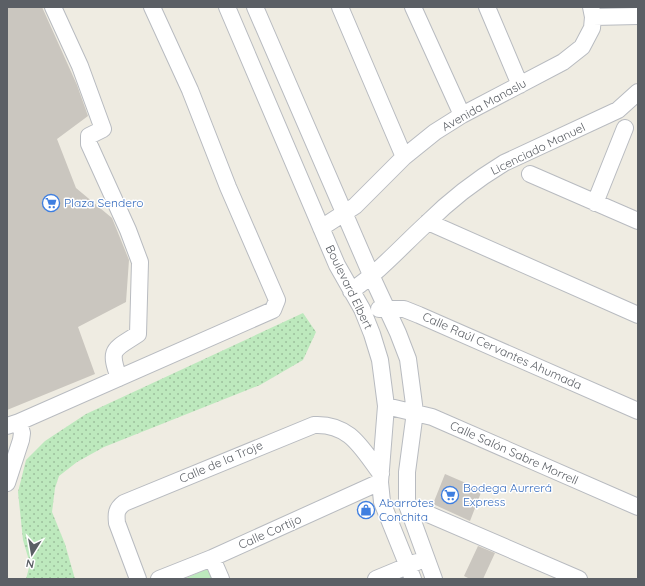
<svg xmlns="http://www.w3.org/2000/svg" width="645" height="586" viewBox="0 0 645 586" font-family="Quicksand,sans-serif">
<defs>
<pattern id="grass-dots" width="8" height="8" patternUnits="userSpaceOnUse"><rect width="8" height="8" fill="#bde9bd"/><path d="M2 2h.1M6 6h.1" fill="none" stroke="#9dc09d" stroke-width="1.8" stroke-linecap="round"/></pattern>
</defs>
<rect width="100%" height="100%" fill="#efece2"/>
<path fill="url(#grass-dots)" d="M303,313L316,332L303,360L260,385L104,447L77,462L59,476L55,488L52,512L65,544L75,579H26L30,564L23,540L18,492L26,460L45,441L86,414Z"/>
<path fill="#bde9bd" d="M211,567L216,579H184Z"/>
<path fill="#cac6bf" d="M7,7H42L77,85L88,116L57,139L76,188L112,218L129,260L126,302L78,327L95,374L7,410Z
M445,474L482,490L470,521L433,504Z
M478,546L495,553L483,579H470L464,576Z"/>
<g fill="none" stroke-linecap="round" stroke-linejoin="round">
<g stroke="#b8bbc0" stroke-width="18">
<path id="minor" d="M53,7L80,66L103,129L89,136V144L128,230L140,262L138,334C114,350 108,348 119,378
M227,7L337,265L362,309L372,334L380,360L386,406L380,482L382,502L413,579
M255,7L372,277L398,333L408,359L415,412L407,472V505L434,579
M340,7L404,157
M413,7L462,115
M487,7L520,85
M593,17L638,16
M530,174L638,221
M595,203L625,128
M428,222L638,315
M321,228L355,206L404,157L435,132L462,115L563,62L582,47L592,28L593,17L591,7
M351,291C379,272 401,247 426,224C449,201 476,180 504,163L618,110L638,92
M379,309H404L419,315L638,411
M386,406L432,417L638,507
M19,422L273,310L277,300L228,187L190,90L152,7
M7,426L19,422L22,433L21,440L7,483
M407,505L579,579
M212,558L221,579
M138,579L117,523C116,514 116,509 124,503L314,425C350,423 362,449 381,474
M159,579L212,558L380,482
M376,579L417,562"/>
</g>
<use href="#minor" stroke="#fff" stroke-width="16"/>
</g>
<defs>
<g id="supermarket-ring" transform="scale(0.9)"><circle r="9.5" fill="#fff" stroke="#3f7fe0" stroke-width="1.5"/><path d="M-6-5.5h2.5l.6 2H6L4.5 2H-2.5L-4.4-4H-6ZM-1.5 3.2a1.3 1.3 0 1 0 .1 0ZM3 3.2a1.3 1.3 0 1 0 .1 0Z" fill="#3f7fe0"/></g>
<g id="shop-ring" transform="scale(0.9)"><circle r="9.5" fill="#fff" stroke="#3f7fe0" stroke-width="1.5"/><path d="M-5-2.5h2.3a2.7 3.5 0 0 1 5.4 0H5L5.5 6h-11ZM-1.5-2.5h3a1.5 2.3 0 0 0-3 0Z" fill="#3f7fe0"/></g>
</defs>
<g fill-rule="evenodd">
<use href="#supermarket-ring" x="51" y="203"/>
<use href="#supermarket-ring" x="450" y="495"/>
<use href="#shop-ring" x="366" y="510"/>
</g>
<g text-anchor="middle" stroke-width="3" stroke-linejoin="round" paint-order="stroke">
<g font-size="12" fill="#5b5f65" stroke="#fff">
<text transform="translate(484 105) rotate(-29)" y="4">Avenida Manaslu</text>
<text transform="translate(538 149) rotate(-26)" y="4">Licenciado Manuel</text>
<text transform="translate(349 287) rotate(64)" y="4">Boulevard Elbert</text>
<text transform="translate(502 351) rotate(24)" y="4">Calle Raúl Cervantes Ahumada</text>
<text transform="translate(514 453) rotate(24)" y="4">Calle Salón Sabre Morrell</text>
<text transform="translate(221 462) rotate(-23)" y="4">Calle de la Troje</text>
<text transform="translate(270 532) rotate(-24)" y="4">Calle Cortijo</text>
</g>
<g font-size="12" fill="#366cbe" stroke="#fff" text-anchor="start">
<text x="64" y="207">Plaza Sendero</text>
<text x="463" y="492">Bodega Aurrerá<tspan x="463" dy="14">Express</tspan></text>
<text x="379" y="507">Abarrotes<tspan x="379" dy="14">Conchita</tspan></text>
</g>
</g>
<rect width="645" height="586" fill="none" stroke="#5b5f65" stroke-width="16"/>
<g transform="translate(32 554) rotate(191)" stroke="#ffffff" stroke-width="3" paint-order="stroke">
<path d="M0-3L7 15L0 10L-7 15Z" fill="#5b5f65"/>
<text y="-6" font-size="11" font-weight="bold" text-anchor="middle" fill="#5b5f65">N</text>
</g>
</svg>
